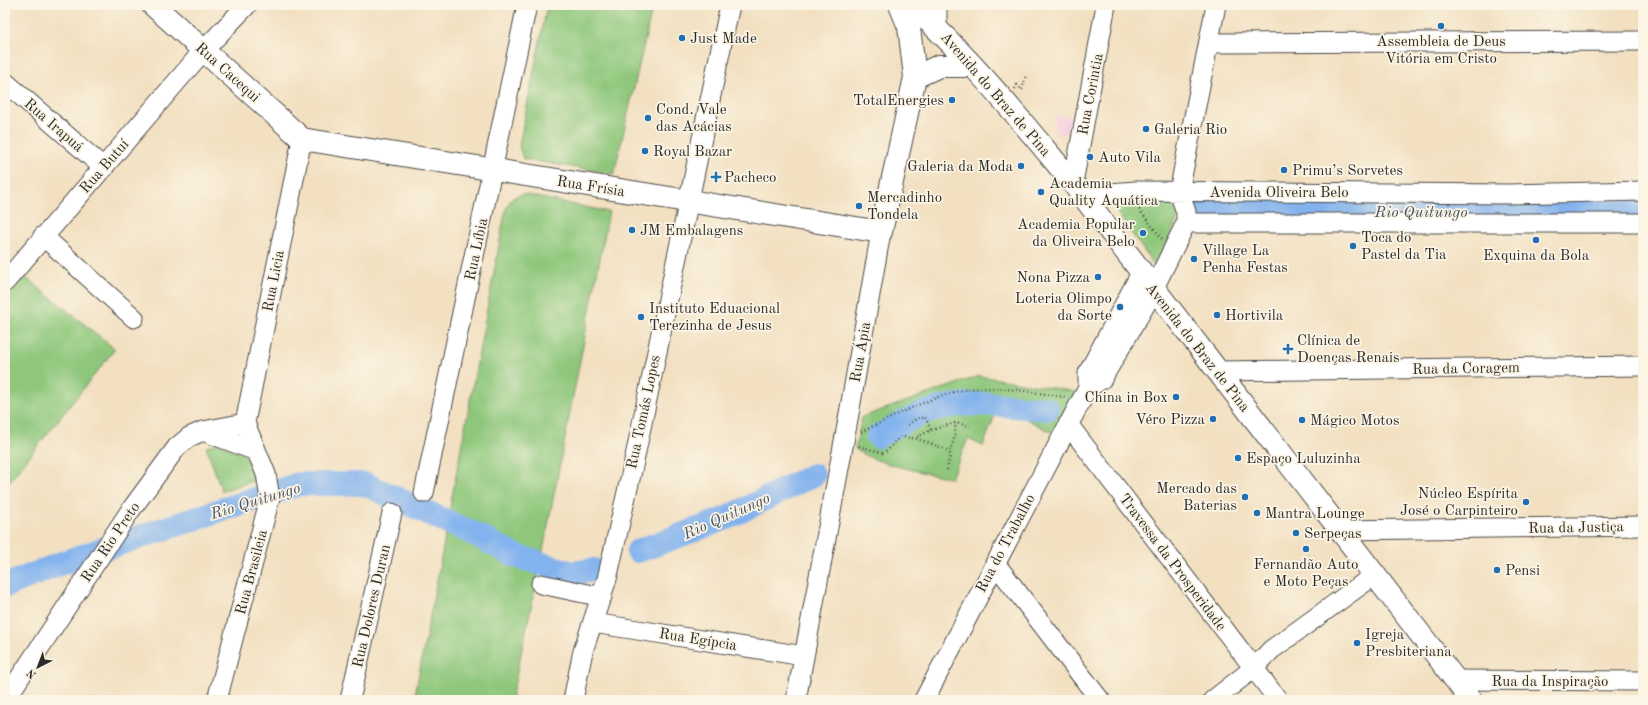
<svg xmlns="http://www.w3.org/2000/svg" width="1648" height="705" viewBox="0 0 1648 705" font-family="'Old Standard TT',serif">
<rect width="100%" height="100%" fill="#fcf5e5"/>
<filter id="ink" filterUnits="userSpaceOnUse"><feTurbulence type="fractalNoise" baseFrequency=".025" numOctaves="2"/><feDisplacementMap in="SourceGraphic" scale="8" xChannelSelector="R" yChannelSelector="G"/><feConvolveMatrix kernelMatrix="1 2 1 2 8 2 1 2 1" color-interpolation-filters="sRGB"/></filter>
<filter id="wash" filterUnits="userSpaceOnUse"><feTurbulence type="fractalNoise" baseFrequency=".012" numOctaves="4" result="noise"/><feDisplacementMap in="SourceGraphic" scale="16" xChannelSelector="R" yChannelSelector="G"/><feGaussianBlur stdDeviation="0.9" result="paint"/><feColorMatrix in="noise" values="0 0 0 0 0 0 0 0 0 0 0 0 0 0 0 0 0 1.4 0 .05"/><feComposite in="paint" operator="in"/></filter>
<g filter="url(#wash)">
<rect width="100%" height="100%" fill="#f2e0c1"/>
<path fill="#f4cfdc" d="M1056,114L1073,118L1071,128L1066,133L1061,135L1054,131Z"/>
<path fill="#8ec77b" stroke="#5c7953" d="M547,5H653L614,174L523,159L519,146Z
M523,194L609,212L542,556L448,518L506,208L512,198Z
M1111,204H1174L1179,215L1156,268Z
M24,276L115,349L5,487V301Z
M979,376L1077,392L1053,433L1013,412L997,410L983,446L968,439L951,478C923,472 878,465 855,449L862,417Z
M218,443L245,455L255,480L222,491L206,447Z
M446,532L505,562L539,571L511,700H414Z"/>
<g fill="none" stroke-linecap="round" stroke-linejoin="round">
<path stroke="#83b3ee" stroke-width="24" d="M1198,210L1643,212
M878,436C899,425 921,411 945,407C978,400 1015,407 1047,409
M638,551L727,518L813,475
M5,586L62,563L299,484H365L472,533L516,556L572,573L594,570"/>
</g>
</g>
<g filter="url(#ink)">
<g fill="none" stroke-linecap="round" stroke-linejoin="round">
<g stroke="#494642" stroke-width="21">
<path id="minor" d="M937,5V28
M1209,43L1643,41
M5,82L104,168
M1073,183L1106,5
M1083,195L1136,191L1508,194L1643,191
M1186,223H1643
M43,236L134,318
M5,282L203,51L247,5
M1217,371L1643,366
M1088,388V373L1141,273
M245,423L302,139
M1068,424L1278,700
M203,431L256,451
M424,493L527,5
M1342,530L1643,526
M995,563L1100,700
M541,584L602,597
M593,623L804,656
M1457,680L1643,681
M5,700L130,511L177,447L189,437L203,431L245,423
M217,700L270,498L266,474L245,423
M350,700L392,513
M573,700L583,651L607,579L633,466L730,5
M796,700L847,425L881,232
M924,700L1082,399L1088,388L1102,379L1146,304L1186,223V212L1179,192L1216,5
M1213,700L1254,668L1271,650L1376,574"/>
</g>
<g stroke="#494642" stroke-width="24">
<path id="major" d="M153,5L302,139L881,232L915,77L909,27L900,5
M911,5C971,58 1022,122 1073,183L1471,700
M915,77L939,66H972"/>
</g>
<path stroke="#494642" stroke-width="2.5" stroke-dasharray="1 3" stroke-linecap="butt" d="M1015,89L1017,85L1022,90L1026,75
M1140,208H1138L1162,239
M908,425L916,419L925,417L931,430L915,438
M931,430L955,423L970,426
M861,432C891,418 922,401 954,392C990,383 1029,392 1065,397
M859,446L882,453C892,449 891,444 898,439C906,432 939,447 949,451
M947,470L950,455L949,451C954,444 956,431 955,423"/>
<use href="#minor" stroke="#fff" stroke-width="19"/>
<use href="#major" stroke="#fff" stroke-width="22"/>
</g>
</g>
<g fill="#1f6fb2" stroke="#fcf5e5" stroke-width="1.5">
<circle cx="1441" cy="26" r="4"/>
<circle cx="682" cy="38" r="4"/>
<circle cx="952" cy="100" r="4"/>
<circle cx="648" cy="118" r="4"/>
<circle cx="1146" cy="129" r="4"/>
<circle cx="645" cy="151" r="4"/>
<circle cx="1090" cy="157" r="4"/>
<circle cx="1021" cy="166" r="4"/>
<circle cx="1284" cy="170" r="4"/>
<path d="M714 171h4v4h4v4h-4v4h-4v-4h-4v-4h4z"/>
<circle cx="1041" cy="192" r="4"/>
<circle cx="859" cy="206" r="4"/>
<circle cx="632" cy="230" r="4"/>
<circle cx="1143" cy="233" r="4"/>
<circle cx="1536" cy="240" r="4"/>
<circle cx="1353" cy="246" r="4"/>
<circle cx="1194" cy="259" r="4"/>
<circle cx="1098" cy="277" r="4"/>
<circle cx="1120" cy="307" r="4"/>
<circle cx="1217" cy="315" r="4"/>
<circle cx="641" cy="317" r="4"/>
<path d="M1286 343h4v4h4v4h-4v4h-4v-4h-4v-4h4z"/>
<circle cx="1176" cy="397" r="4"/>
<circle cx="1213" cy="419" r="4"/>
<circle cx="1302" cy="420" r="4"/>
<circle cx="1238" cy="458" r="4"/>
<circle cx="1245" cy="497" r="4"/>
<circle cx="1526" cy="502" r="4"/>
<circle cx="1257" cy="513" r="4"/>
<circle cx="1296" cy="533" r="4"/>
<circle cx="1306" cy="549" r="4"/>
<circle cx="1497" cy="570" r="4"/>
<circle cx="1357" cy="643" r="4"/>
</g>
<g text-anchor="middle" stroke-width="3.5" stroke-linejoin="round" paint-order="stroke">
<g font-size="15" fill="#2b2b2b" stroke="#fcf5e5" text-anchor="start">
<text x="690" y="43">Just Made</text>
<text x="1441" y="46" text-anchor="middle">Assembleia de Deus<tspan x="1441" dy="17">Vitória em Cristo</tspan></text>
<text x="944" y="105" text-anchor="end">TotalEnergies</text>
<text x="656" y="114">Cond. Vale<tspan x="656" dy="17">das Acácias</tspan></text>
<text x="1154" y="134">Galeria Rio</text>
<text x="653" y="156">Royal Bazar</text>
<text x="1098" y="162">Auto Vila</text>
<text x="1013" y="171" text-anchor="end">Galeria da Moda</text>
<text x="1292" y="175">Primu’s Sorvetes</text>
<text x="724" y="182">Pacheco</text>
<text x="1049" y="188">Academia<tspan x="1049" dy="17">Quality Aquática</tspan></text>
<text x="867" y="202">Mercadinho<tspan x="867" dy="17">Tondela</tspan></text>
<text x="1135" y="229" text-anchor="end">Academia Popular<tspan x="1135" dy="17">da Oliveira Belo</tspan></text>
<text x="640" y="235">JM Embalagens</text>
<text x="1361" y="242">Toca do<tspan x="1361" dy="17">Pastel da Tia</tspan></text>
<text x="1202" y="255">Village La<tspan x="1202" dy="17">Penha Festas</tspan></text>
<text x="1536" y="260" text-anchor="middle">Exquina da Bola</text>
<text x="1090" y="282" text-anchor="end">Nona Pizza</text>
<text x="1112" y="303" text-anchor="end">Loteria Olimpo<tspan x="1112" dy="17">da Sorte</tspan></text>
<text x="649" y="313">Instituto Eduacional<tspan x="649" dy="17">Terezinha de Jesus</tspan></text>
<text x="1225" y="320">Hortivila</text>
<text x="1297" y="345">Clínica de<tspan x="1297" dy="17">Doenças Renais</tspan></text>
<text x="1168" y="402" text-anchor="end">China in Box</text>
<text x="1205" y="424" text-anchor="end">Véro Pizza</text>
<text x="1310" y="425">Mágico Motos</text>
<text x="1246" y="463">Espaço Luluzinha</text>
<text x="1237" y="493" text-anchor="end">Mercado das<tspan x="1237" dy="17">Baterias</tspan></text>
<text x="1518" y="498" text-anchor="end">Núcleo Espírita<tspan x="1518" dy="17">José o Carpinteiro</tspan></text>
<text x="1265" y="518">Mantra Lounge</text>
<text x="1304" y="538">Serpeças</text>
<text x="1306" y="569" text-anchor="middle">Fernandão Auto<tspan x="1306" dy="17">e Moto Peças</tspan></text>
<text x="1505" y="575">Pensi</text>
<text x="1365" y="639">Igreja<tspan x="1365" dy="17">Presbiteriana</tspan></text>
</g>
<g font-size="15" fill="#2b2b2b" stroke="#fcf5e5">
<text transform="translate(228 72) rotate(42)" y="5">Rua Cacequi</text>
<text transform="translate(996 94) rotate(49)" y="5">Avenida do Braz de Pina</text>
<text transform="translate(1090 94) rotate(-79)" y="5">Rua Corintia</text>
<text transform="translate(54 125) rotate(41)" y="5">Rua Irapuá</text>
<text transform="translate(104 166) rotate(-49)" y="5">Rua Butuí</text>
<text transform="translate(591 186) rotate(9)" y="5">Rua Frísia</text>
<text x="1279" y="197">Avenida Oliveira Belo</text>
<text transform="translate(476 249) rotate(-78)" y="5">Rua Líbia</text>
<text transform="translate(273 281) rotate(-79)" y="5">Rua Licia</text>
<text transform="translate(1198 347) rotate(52)" y="5">Avenida do Braz de Pina</text>
<text transform="translate(860 352) rotate(-80)" y="5">Rua Ápia</text>
<text transform="translate(1466 368) rotate(-1)" y="5">Rua da Coragem</text>
<text transform="translate(643 412) rotate(-78)" y="5">Rua Tomás Lopes</text>
<text transform="translate(1576 527) rotate(-1)" y="5">Rua da Justiça</text>
<text transform="translate(110 542) rotate(-56)" y="5">Rua Rio Preto</text>
<text transform="translate(1005 543) rotate(-62)" y="5">Rua do Trabalho</text>
<text transform="translate(1173 562) rotate(53)" y="5">Travessa da Prosperidade</text>
<text transform="translate(251 572) rotate(-75)" y="5">Rua Brasileia</text>
<text transform="translate(371 606) rotate(-77)" y="5">Rua Dolores Duran</text>
<text transform="translate(698 639) rotate(9)" y="5">Rua Egípcia</text>
<text x="1550" y="686">Rua da Inspiração</text>
</g>
<g font-size="16" font-style="italic" fill="#455466" stroke="#fcf5e5">
<text x="1421" y="217">Rio Quitungo</text>
<text transform="translate(255 500) rotate(-17)" y="6">Rio Quitungo</text>
<text transform="translate(726 515) rotate(-24)" y="6">Rio Quitungo</text>
</g>
</g>
<rect width="1648" height="705" fill="none" stroke="#fcf5e5" stroke-width="20"/>
<g transform="translate(38 667) rotate(222)" stroke="#fcf5e5" stroke-width="3" paint-order="stroke">
<path d="M0-3L7 15L0 10L-7 15Z" fill="#2b2b2b"/>
<text y="-6" font-size="11" font-weight="bold" text-anchor="middle" fill="#2b2b2b">N</text>
</g>
</svg>
